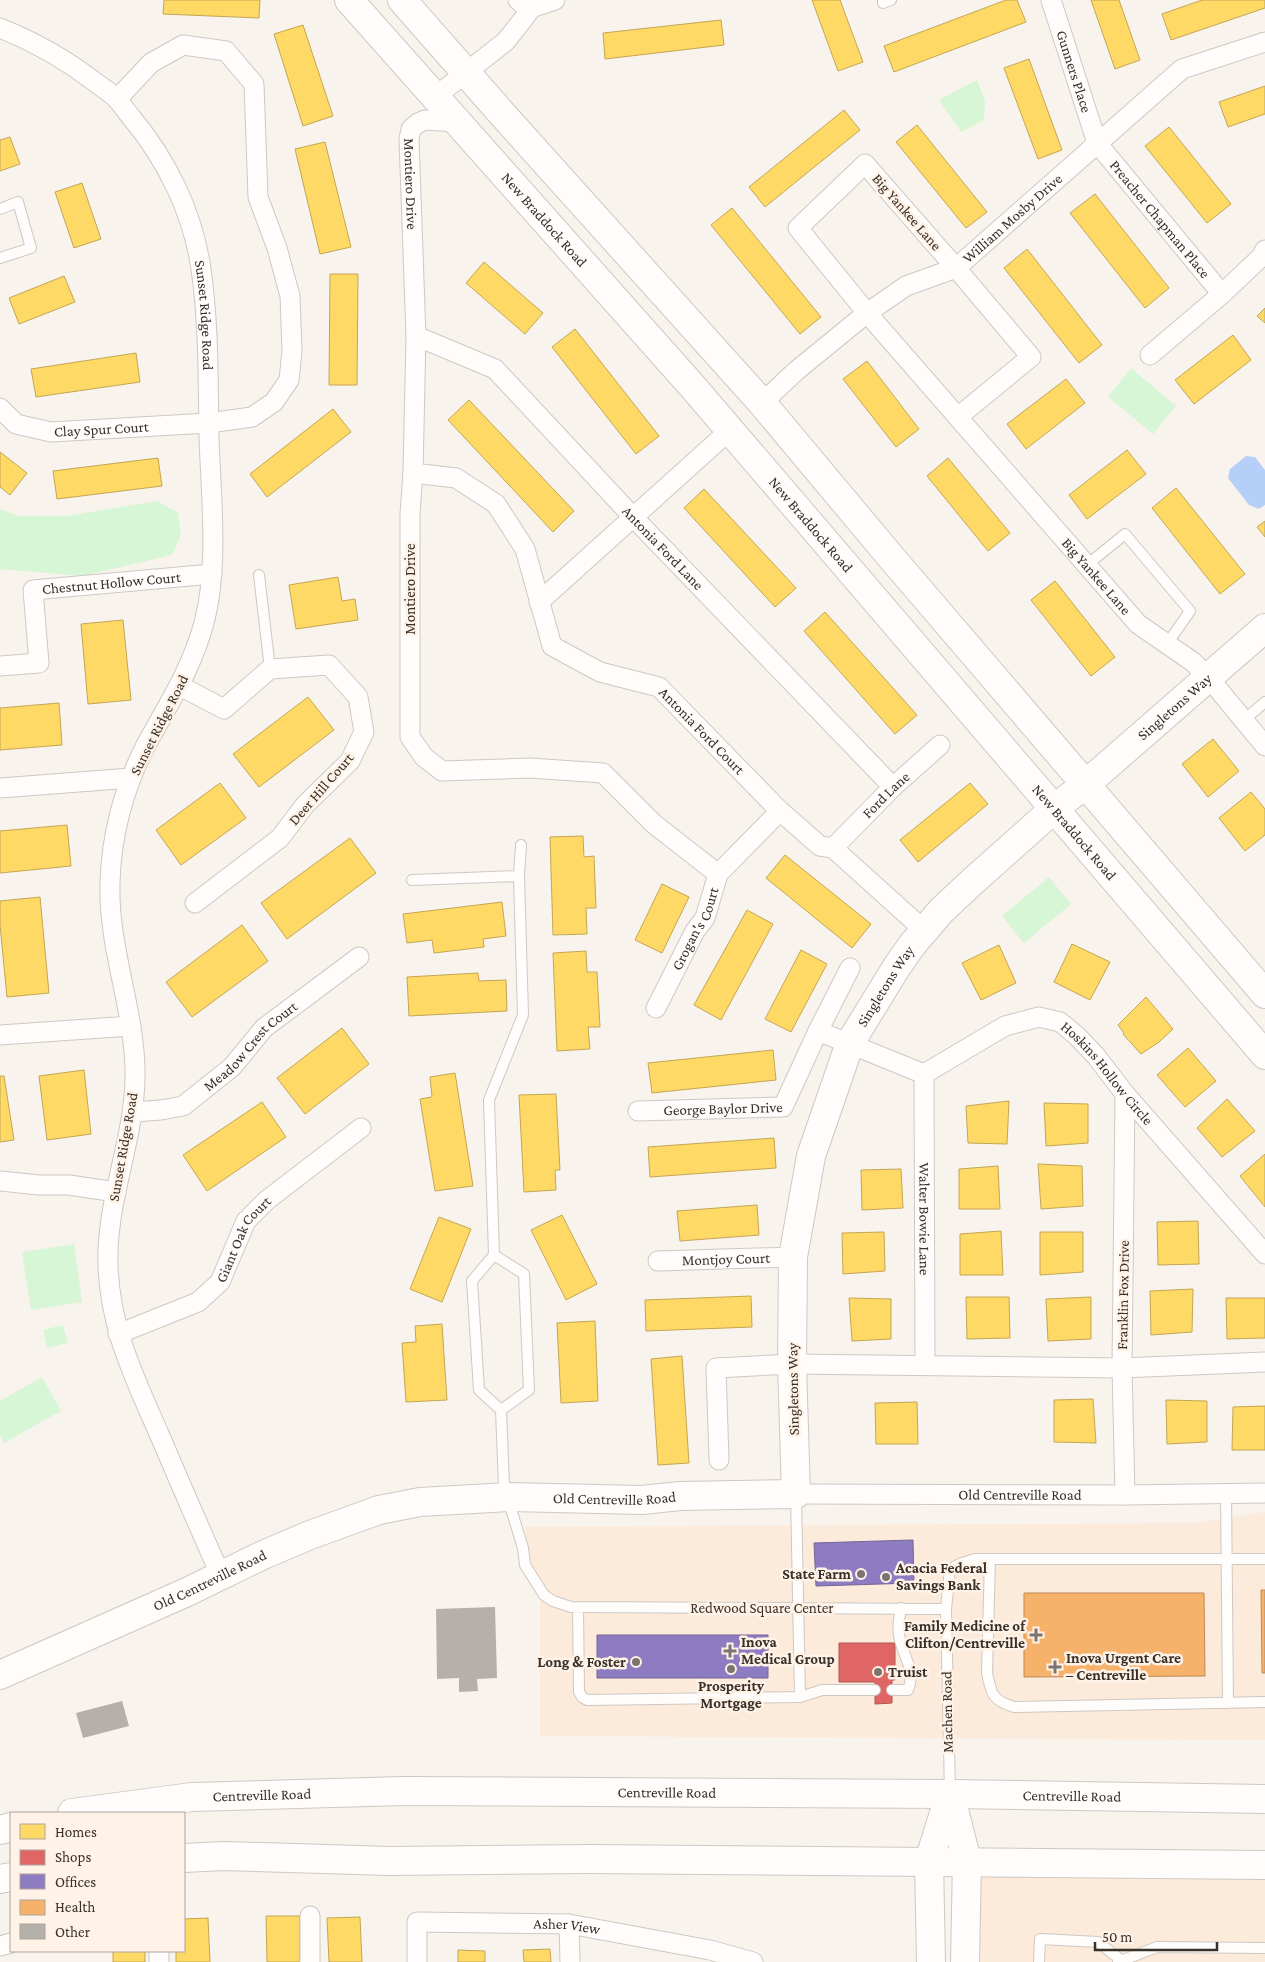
<svg xmlns="http://www.w3.org/2000/svg" width="1265" height="1962" viewBox="0 0 1265 1962" font-family="'Crimson Pro',serif">
<rect width="100%" height="100%" fill="#f9f3ed"/>
<path fill="#fceada" d="M1265,1512V1740L540,1736V1595L526,1560V1527L1197,1523Z
M967,1861L1265,1865V1962H969Z"/>
<path fill="#d6f6d5" d="M977,80L985,101L984,120L961,132L939,100Z
M1131,368L1176,406L1153,434L1108,397Z
M157,501L178,513L181,534L172,555L82,576L0,569V509L18,516H66Z
M1049,877L1071,904L1024,943L1002,916Z
M74,1244L82,1302L31,1310L22,1252Z
M63,1325L68,1343L47,1348L43,1330Z
M42,1377L61,1411L4,1443L0,1436V1401Z"/>
<path fill="#b6cff9" d="M1246,456L1255,457L1265,470V505L1259,509L1249,505L1228,478L1230,469Z"/>
<path fill="#ffd966" stroke="#c3a654" d="M164,0H260L259,18L163,14Z
M812,0H840L863,62L838,71Z
M1006,0H1017L1026,22L894,72L884,46Z
M1091,0H1119L1140,60L1115,69Z
M1202,0H1265V8L1171,40L1162,14Z
M721,20L724,45L605,59L603,33Z
M303,25L333,116L303,126L274,34Z
M1029,59L1062,150L1038,159L1004,68Z
M1265,86V114L1228,127L1219,102Z
M844,110L860,130L765,207L749,187Z
M917,125L987,212L966,228L896,142Z
M1169,127L1231,204L1207,223L1145,146Z
M10,137L20,164L0,171V140Z
M325,142L351,247L320,254L295,149Z
M82,183L101,239L74,248L55,192Z
M1095,194L1169,288L1145,308L1070,213Z
M732,208L821,317L800,334L711,225Z
M1027,249L1102,345L1079,363L1004,268Z
M484,262L543,313L525,334L466,283Z
M330,274H358L357,385H329Z
M64,276L75,302L19,324L9,298Z
M1265,308V323L1257,316Z
M575,329L659,436L636,454L552,347Z
M1233,335L1251,360L1194,404L1175,380Z
M136,353L140,382L36,397L31,369Z
M867,361L919,429L896,447L843,379Z
M1066,379L1085,403L1026,449L1007,424Z
M469,400L574,511L553,532L448,420Z
M333,409L351,432L267,497L250,474Z
M1127,450L1146,474L1087,519L1069,495Z
M0,452L27,473L10,495L0,487Z
M158,458L162,486L57,499L53,471Z
M948,458L1010,533L988,551L927,476Z
M1176,488L1245,574L1220,594L1152,508Z
M704,489L796,588L775,607L684,508Z
M1265,521V537L1257,527Z
M338,577L342,601L355,599L358,620L296,629L289,585Z
M1055,581L1115,657L1091,676L1031,600Z
M825,612L917,715L895,734L804,631Z
M123,620L131,700L88,704L81,624Z
M308,697L334,730L259,787L233,754Z
M59,703L62,745L0,750V708Z
M1213,739L1239,771L1208,797L1182,764Z
M220,783L246,818L181,865L156,830Z
M970,783L988,804L918,862L900,840Z
M1251,792L1265,809V835L1245,851L1219,818Z
M67,825L71,866L0,873V831Z
M583,836L584,857L594,856L596,908H586L587,934L553,935L550,837Z
M350,838L376,873L287,939L261,903Z
M785,855L871,924L852,948L766,878Z
M662,884L689,897L662,953L635,940Z
M40,897L49,993L7,997L0,925V901Z
M502,902L506,936L483,939L484,947L434,953L432,940L407,943L403,914Z
M747,910L773,924L721,1020L694,1005Z
M242,925L268,961L192,1017L166,982Z
M1072,944L1110,962L1090,1000L1054,982Z
M999,945L1016,983L981,1000L962,963Z
M801,950L827,964L791,1032L765,1019Z
M586,951L587,972H597L600,1027H588L590,1049L557,1051L553,953Z
M478,973L479,981L506,980L507,1011L409,1016L407,977Z
M1146,997L1173,1029L1159,1042L1141,1054L1123,1034L1124,1033L1118,1025Z
M342,1028L369,1064L305,1114L277,1078Z
M1188,1048L1216,1081L1185,1107L1157,1075Z
M773,1050L776,1080L652,1093L648,1063Z
M84,1070L91,1134L47,1140L39,1076Z
M455,1073L473,1186L435,1191L420,1099L432,1097L430,1077Z
M0,1076H4L14,1140L0,1142Z
M556,1094L560,1170H555L556,1190L524,1192L519,1095Z
M1227,1099L1255,1131L1222,1157L1197,1128Z
M1009,1101L1007,1144L968,1143L966,1106Z
M262,1102L286,1137L207,1191L183,1155Z
M1044,1103L1088,1104V1143L1046,1146Z
M774,1138L776,1168L650,1177L648,1147Z
M1265,1154V1207L1240,1176Z
M1038,1164L1082,1166L1083,1206L1041,1209Z
M998,1166L1000,1209H959V1169Z
M901,1169L903,1208L862,1210L861,1170Z
M757,1205L759,1235L680,1241L677,1211Z
M562,1215L597,1284L566,1300L531,1230Z
M439,1217L471,1229L442,1302L410,1289Z
M1198,1221L1199,1264L1158,1265L1157,1222Z
M1001,1231L1003,1275H960V1234Z
M884,1232L885,1271L843,1274L842,1233Z
M1040,1232H1083V1272L1040,1275Z
M1193,1289L1192,1332L1151,1335L1150,1291Z
M751,1296L752,1327L646,1331L645,1300Z
M966,1297H1009L1010,1338L967,1339Z
M1091,1297V1339L1048,1341L1046,1299Z
M849,1298L891,1299V1339L852,1341Z
M1226,1298H1265V1338L1227,1339Z
M595,1321L598,1401L561,1403L557,1323Z
M442,1324L447,1400L406,1402L402,1343L416,1342L415,1326Z
M682,1356L689,1463L658,1465L651,1359Z
M1093,1399L1096,1443L1054,1442V1400Z
M1166,1400L1207,1401V1442L1167,1444Z
M917,1402L918,1444H876L875,1403Z
M1265,1406V1450H1232L1233,1407Z
M266,1916H300V1962H267Z
M360,1917L362,1962H329L327,1918Z
M208,1918L210,1962H176V1951H184V1919Z
M550,1949L551,1962H524L523,1950Z
M458,1950L485,1951V1962H458Z
M113,1951H145V1962H113Z"/>
<path fill="#e06666" stroke="#ae5654" d="M839,1643H895V1680H892V1703L875,1704V1682H839Z"/>
<path fill="#8e7cc3" stroke="#746595" d="M913,1540L914,1583L816,1586L814,1543Z
M597,1635H768V1678H597Z"/>
<path fill="#f6b26b" stroke="#bd8b57" d="M1261,1590H1265V1673H1262Z
M1024,1593H1204L1205,1676L1024,1677Z"/>
<path fill="#b6b0aa" d="M495,1607L497,1678L477,1679L478,1691L459,1692V1678L437,1679L436,1609Z
M122,1701L129,1726L83,1738L76,1713Z"/>
<g fill="none" stroke-linecap="round" stroke-linejoin="round">
<g stroke="#cec8c2" stroke-width="12">
<path id="lane" d="M883,0V3L891,0
M0,209L18,202L31,248L0,258
M1087,565L1125,534L1190,611L1167,644
M259,575L270,669
M1244,720L1265,702
M521,845L519,876L523,1015L489,1100L494,1255L472,1281L479,1390L501,1410L504,1486L523,1548L525,1565L544,1595L553,1601L571,1607L946,1609
M412,880L519,876
M494,1255L524,1274L529,1390L501,1410
M1226,1493L1228,1703
M796,1495L800,1697
M990,1559L987,1673C991,1694 993,1701 1014,1707L1265,1702
M578,1608L579,1692L582,1697L587,1700L800,1697L822,1690H875
M892,1690H908C916,1672 904,1657 900,1640C897,1629 899,1619 901,1608
M950,1793L946,1609L950,1569L962,1563L975,1559H1265
M1039,1962L1040,1939L1098,1942L1122,1961
M1118,1962L1157,1947L1265,1948"/>
</g>
<g stroke="#cec8c2" stroke-width="21">
<g id="street">
<path id="s1" d="M1051,0L1097,143L1222,294"/>
<path d="M528,9L555,0"/>
<path id="s2" d="M0,28C35,42 65,59 95,82C102,87 109,92 115,97C121,103 126,111 131,117C167,160 193,213 201,269C209,324 208,382 209,438C211,497 219,566 204,623C192,668 168,705 146,745C124,787 111,836 110,883C108,946 133,1005 135,1067C137,1130 110,1189 108,1251C106,1320 133,1375 160,1436C180,1483 200,1529 221,1576"/>
<path d="M435,97L506,41L528,13V9L518,0"/>
<path id="s3" d="M457,122L425,120L418,123L411,129L409,139L416,336L413,473L410,514V737L424,757L442,771L530,768L603,773L654,824L718,874"/>
<path id="s4" d="M416,336L495,369L633,517L893,787"/>
<path d="M1150,355L1222,294L1261,257L1265,250"/>
<path id="s5" d="M762,403L796,371L867,313L906,286L956,268L1182,69L1265,42"/>
<path id="s6" d="M0,408L16,424L51,432L209,423L252,417L274,402L289,380L292,351L290,296L277,248L258,197L254,84L226,51L183,45L151,63L117,99"/>
<path id="s7" d="M959,416L1031,357L956,268L865,164L798,228L867,313L1138,624L1193,662L1208,677L1265,746"/>
<path id="s8" d="M413,473L456,478L496,504L525,549L552,646L600,672L659,687L780,811L820,846L833,848L925,931"/>
<path d="M539,602L730,430"/>
<path id="s9" d="M0,666L39,663L33,590L212,574"/>
<path d="M180,686L224,709L270,669L329,665L358,697L364,732L350,761L305,805L280,838L195,903"/>
<path d="M0,788L131,778"/>
<path id="s10" d="M833,848L893,787L940,745"/>
<path id="s11" d="M656,1008L695,931L705,918L718,874L780,811"/>
<path id="s12" d="M818,1031L924,1074L1005,1026L1039,1017L1060,1022L1077,1036L1096,1056L1125,1094L1265,1254"/>
<path d="M0,1035L131,1026"/>
<path id="s13" d="M924,1074L925,1365"/>
<path d="M1125,1094L1122,1368L1125,1495"/>
<path id="s14" d="M638,1111L783,1107L818,1031L850,968"/>
<path id="s15" d="M133,1112L161,1110L183,1106L232,1067L264,1028L359,957"/>
<path d="M0,1181L39,1185H69L116,1192"/>
<path id="s16" d="M658,1261L793,1257"/>
<path id="s17" d="M118,1334L198,1302L220,1282L246,1221L267,1200L361,1128"/>
<path d="M719,1460L716,1368L792,1364L1122,1368L1265,1362"/>
<path id="s18" d="M796,1494L1125,1495L1265,1493"/>
<path d="M569,1924L570,1962"/>
<path d="M0,1946L11,1943"/>
<path d="M159,1951V1962"/>
<path d="M310,1962V1916"/>
<path id="s19" d="M417,1962V1922L569,1924L710,1950L753,1962"/>
</g>
</g>
<g stroke="#cec8c2" stroke-width="30">
<g id="secondary">
<path id="s20" d="M349,0L693,387L1265,1055"/>
<path d="M402,0L504,116L762,403L890,556L1265,994"/>
<path id="s21" d="M0,1675L187,1592L263,1555L310,1535L379,1510L420,1502L509,1497L642,1500L680,1496L796,1494L792,1364L793,1257L811,1156L850,1043L896,968L912,945L941,911L972,882L1055,808L1086,784L1265,628"/>
<path d="M950,1794L967,1861L965,1962"/>
<path d="M931,1962L929,1861L950,1794"/>
</g>
</g>
<g stroke="#cec8c2" stroke-width="30">
<g id="highway">
<path id="s22" d="M72,1813L192,1797L404,1791L950,1794L1265,1799"/>
<path d="M0,1830L11,1827"/>
<path d="M184,1858L225,1856L390,1861L589,1859L1265,1865"/>
<path d="M0,1879L11,1877"/>
</g>
</g>
<use href="#lane" stroke="#fefdfc" stroke-width="10"/>
<use href="#street" stroke="#fefdfc" stroke-width="19"/>
<use href="#secondary" stroke="#fefdfc" stroke-width="28"/>
<use href="#highway" stroke="#fefdfc" stroke-width="28"/>
</g>
<g fill="#7c746e" stroke="#fff2e7" stroke-width="2">
<circle cx="861" cy="1574" r="5"/>
<circle cx="886" cy="1577" r="5"/>
<path d="M1033.5 1627.5h5v5h5v5h-5v5h-5v-5h-5v-5h5z"/>
<path d="M727.5 1643.5h5v5h5v5h-5v5h-5v-5h-5v-5h5z"/>
<circle cx="636" cy="1662" r="5"/>
<path d="M1052.5 1659.5h5v5h5v5h-5v5h-5v-5h-5v-5h5z"/>
<circle cx="731" cy="1669" r="5"/>
<circle cx="878" cy="1672" r="5"/>
</g>
<g text-anchor="middle" stroke-width="5" stroke-linejoin="round" paint-order="stroke">
<g font-size="15" fill="#383029" stroke="#fff2e7">
<text dy="5" stroke="none"><textPath href="#s1" startOffset="75">Gunners Place</textPath></text>
<text dy="5" stroke="none"><textPath href="#s3" startOffset="104">Montiero Drive</textPath></text>
<text transform="translate(907 212) rotate(49)" y="5">Big Yankee Lane</text>
<text dy="5" stroke="none"><textPath href="#s5" startOffset="314">William Mosby Drive</textPath></text>
<text dy="5" stroke="none"><textPath href="#s1" startOffset="249">Preacher Chapman Place</textPath></text>
<text dy="5" stroke="none"><textPath href="#s20" startOffset="294">New Braddock Road</textPath></text>
<text dy="5" stroke="none"><textPath href="#s2" startOffset="376">Sunset Ridge Road</textPath></text>
<text dy="5" stroke="none"><textPath href="#s6" startOffset="109">Clay Spur Court</textPath></text>
<text dy="5" stroke="none"><textPath href="#s20" startOffset="699">New Braddock Road</textPath></text>
<text dy="5" stroke="none"><textPath href="#s4" startOffset="331">Antonia Ford Lane</textPath></text>
<text dy="5" stroke="none"><textPath href="#s7" startOffset="899">Big Yankee Lane</textPath></text>
<text dy="5" stroke="none"><textPath href="#s9" startOffset="191">Chestnut Hollow Court</textPath></text>
<text transform="translate(410 589) rotate(-90)" y="5">Montiero Drive</text>
<text dy="5" stroke="none"><textPath href="#s21" startOffset="1762">Singletons Way</textPath></text>
<text transform="translate(159 725) rotate(-63)" y="5">Sunset Ridge Road</text>
<text dy="5" stroke="none"><textPath href="#s8" startOffset="422">Antonia Ford Court</textPath></text>
<text transform="translate(321 789) rotate(-49)" y="5">Deer Hill Court</text>
<text dy="5" stroke="none"><textPath href="#s10" startOffset="75">Ford Lane</textPath></text>
<text dy="5" stroke="none"><textPath href="#s20" startOffset="1104">New Braddock Road</textPath></text>
<text dy="5" stroke="none"><textPath href="#s11" startOffset="89">Grogan's Court</textPath></text>
<text dy="5" stroke="none"><textPath href="#s21" startOffset="1358">Singletons Way</textPath></text>
<text dy="5" stroke="none"><textPath href="#s15" startOffset="141">Meadow Crest Court</textPath></text>
<text dy="5" stroke="none"><textPath href="#s12" startOffset="335">Hoskins Hollow Circle</textPath></text>
<text dy="5" stroke="none"><textPath href="#s14" startOffset="85">George Baylor Drive</textPath></text>
<text transform="translate(123 1147) rotate(-80)" y="5">Sunset Ridge Road</text>
<text dy="5" stroke="none"><textPath href="#s13" startOffset="145">Walter Bowie Lane</textPath></text>
<text dy="5" stroke="none"><textPath href="#s17" startOffset="165">Giant Oak Court</textPath></text>
<text dy="5" stroke="none"><textPath href="#s16" startOffset="68">Montjoy Court</textPath></text>
<text transform="translate(1123 1295) rotate(-89)" y="5">Franklin Fox Drive</text>
<text transform="translate(793 1389) rotate(-91)" y="5">Singletons Way</text>
<text dy="5" stroke="none"><textPath href="#s18" startOffset="224">Old Centreville Road</textPath></text>
<text dy="5" stroke="none"><textPath href="#s21" startOffset="650">Old Centreville Road</textPath></text>
<text dy="5" stroke="none"><textPath href="#s21" startOffset="230">Old Centreville Road</textPath></text>
<text x="762" y="1613">Redwood Square Center</text>
<text transform="translate(947 1712) rotate(-91)" y="5">Machen Road</text>
<text dy="5" stroke="none"><textPath href="#s22" startOffset="596">Centreville Road</textPath></text>
<text dy="5" stroke="none"><textPath href="#s22" startOffset="191">Centreville Road</textPath></text>
<text dy="5" stroke="none"><textPath href="#s22" startOffset="1001">Centreville Road</textPath></text>
<text dy="5" stroke="none"><textPath href="#s19" startOffset="190">Asher View</textPath></text>
</g>
<g font-size="15" font-weight="bold" fill="#383029" stroke="#fff2e7" text-anchor="start">
<text x="896" y="1573">Acacia Federal<tspan x="896" dy="17">Savings Bank</tspan></text>
<text x="851" y="1579" text-anchor="end">State Farm</text>
<text x="1025" y="1631" text-anchor="end">Family Medicine of<tspan x="1025" dy="17">Clifton/Centreville</tspan></text>
<text x="741" y="1647">Inova<tspan x="741" dy="17">Medical Group</tspan></text>
<text x="1066" y="1663">Inova Urgent Care<tspan x="1066" dy="17">– Centreville</tspan></text>
<text x="626" y="1667" text-anchor="end">Long &amp; Foster</text>
<text x="888" y="1677">Truist</text>
<text x="731" y="1691" text-anchor="middle">Prosperity<tspan x="731" dy="17">Mortgage</tspan></text>
</g>
</g>
<rect x="10" y="1812" width="175" height="140" fill="#fff2e7" stroke="#afa49b"/>
<rect x="20" y="1824" width="25" height="15" fill="#ffd966" stroke="#afa49b"/>
<text x="55" y="1837" font-size="15" fill="#383029">Homes</text>
<rect x="20" y="1850" width="25" height="15" fill="#e06666" stroke="#afa49b"/>
<text x="55" y="1862" font-size="15" fill="#383029">Shops</text>
<rect x="20" y="1874" width="25" height="15" fill="#8e7cc3" stroke="#afa49b"/>
<text x="55" y="1887" font-size="15" fill="#383029">Offices</text>
<rect x="20" y="1900" width="25" height="15" fill="#f6b26b" stroke="#afa49b"/>
<text x="55" y="1912" font-size="15" fill="#383029">Health</text>
<rect x="20" y="1924" width="25" height="15" fill="#b6b0aa" stroke="#afa49b"/>
<text x="55" y="1937" font-size="15" fill="#383029">Other</text>
<path d="M1095 1942v8h122v-8" fill="none" stroke="#383029" stroke-width="2.5"/>
<text x="1102" y="1942" font-size="15" fill="#383029" stroke="#fff2e7" stroke-width="4" paint-order="stroke">50 m</text>
</svg>
